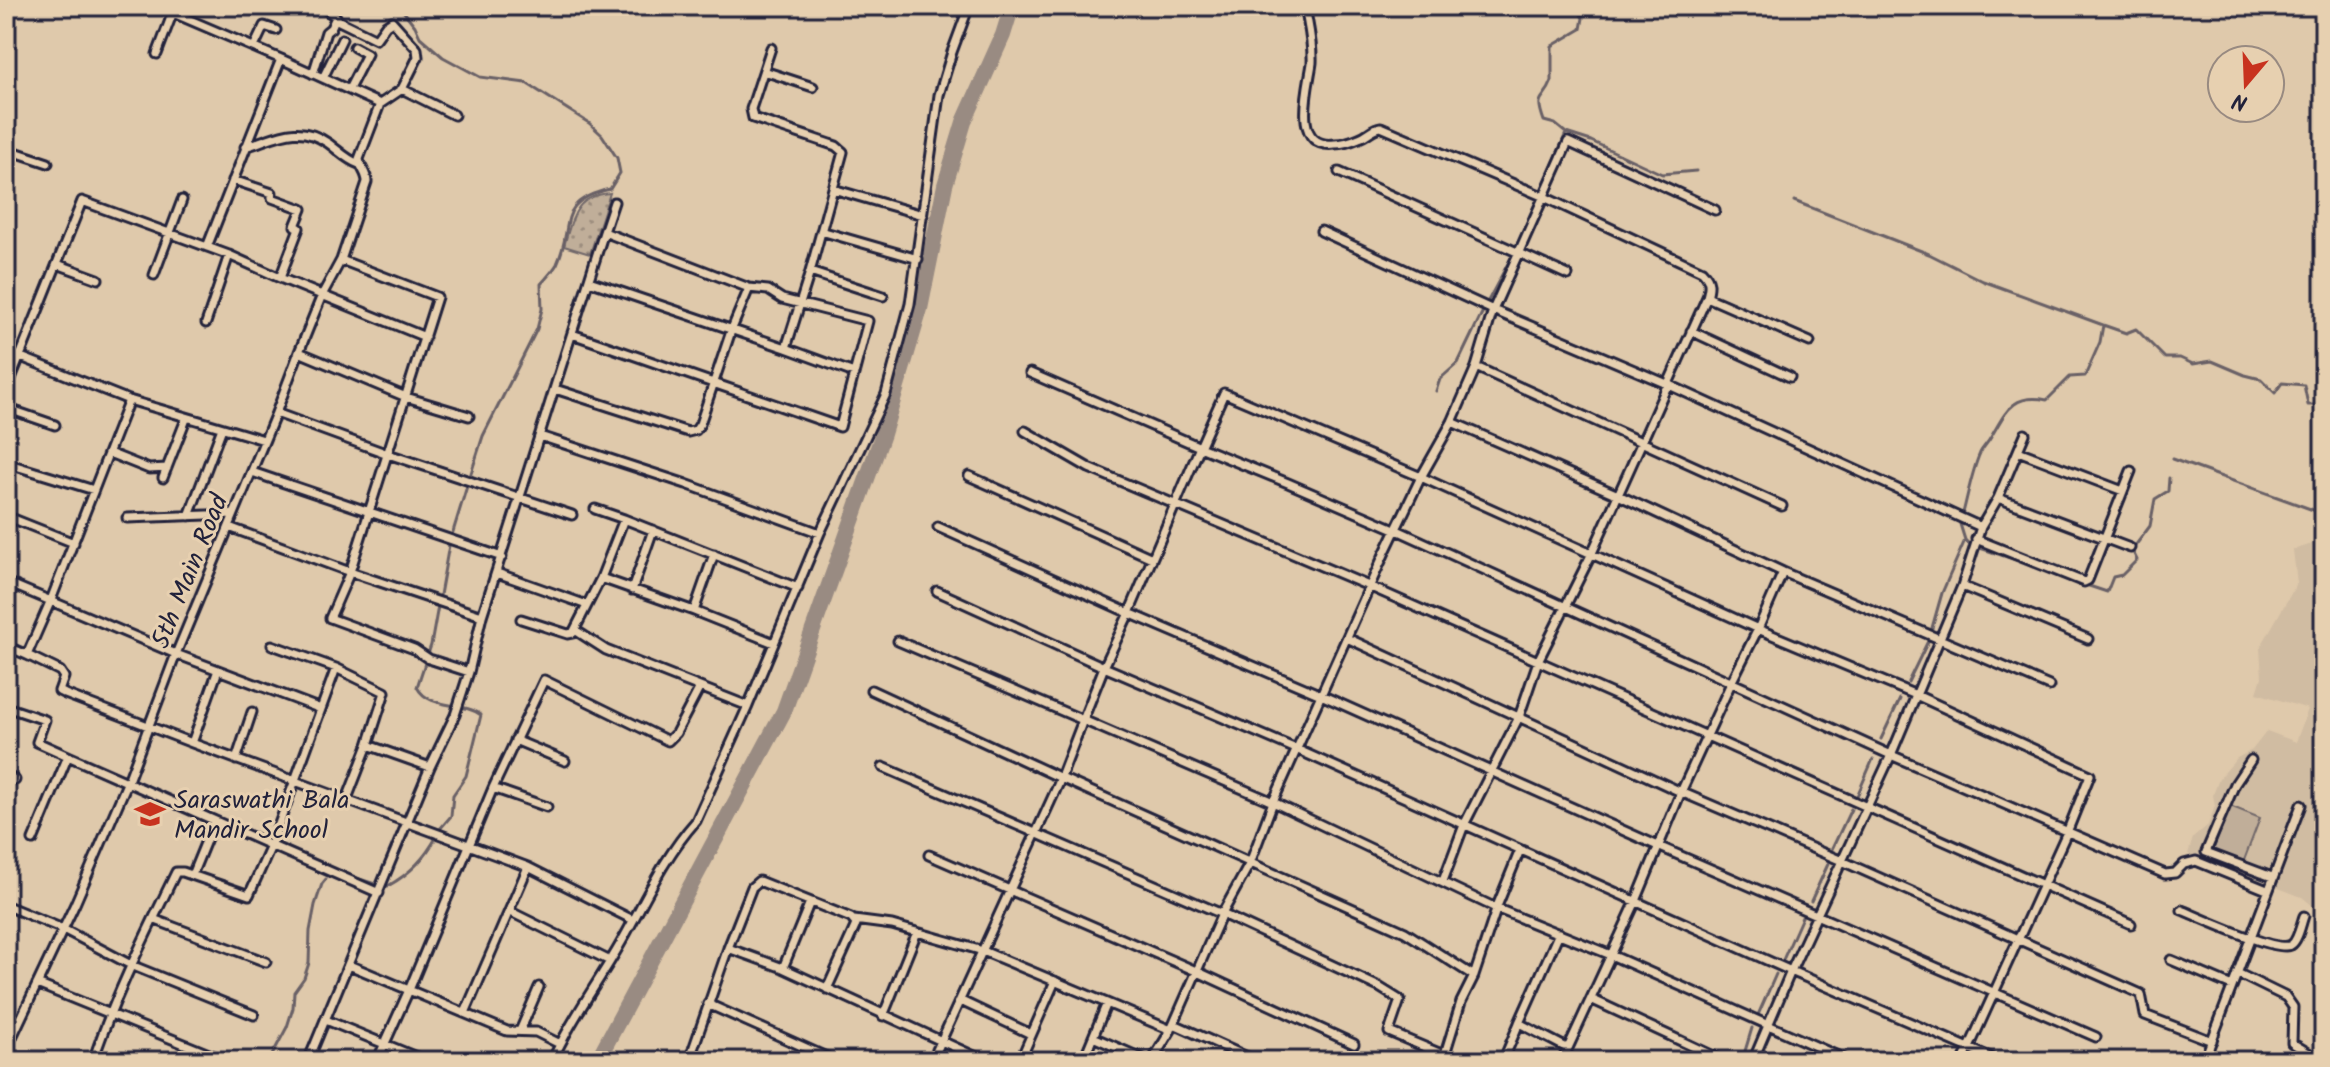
<svg xmlns="http://www.w3.org/2000/svg" width="2330" height="1067" viewBox="0 0 2330 1067" font-family="Kalam,sans-serif">
<defs>
<pattern id="green-dots" width="8" height="8" patternUnits="userSpaceOnUse" patternTransform="scale(2)"><rect width="8" height="8" fill="#c0ae99"/><path d="M2 2h.1M6 6h.1" fill="none" stroke="#9c8d7e" stroke-width="1.8" stroke-linecap="round"/></pattern>
</defs>
<rect width="100%" height="100%" fill="#dfc9ab"/>
<filter id="ink" filterUnits="userSpaceOnUse"><feTurbulence type="fractalNoise" baseFrequency=".0125" numOctaves="2"/><feDisplacementMap in="SourceGraphic" scale="16" xChannelSelector="R" yChannelSelector="G"/><feConvolveMatrix kernelMatrix="1 2 1 2 8 2 1 2 1" color-interpolation-filters="sRGB"/></filter>
<g filter="url(#ink)">
<path fill="#d0bca2" d="M2321,507H2324V915L2302,897L2188,854L2193,838L2208,825L2215,806L2213,795L2219,779L2237,758L2252,750L2267,731L2296,742L2308,709L2257,693L2262,677L2260,648L2297,583L2293,550L2315,543Z"/>
<path fill="url(#green-dots)" stroke="#71686a" stroke-width="2" d="M610,193L590,254L564,246C573,216 575,196 610,193Z"/>
<path fill="#c0ae99" stroke="#71686a" stroke-width="2" d="M2230,806L2260,818L2243,863L2213,851Z"/>
<g fill="none" stroke-linecap="round" stroke-linejoin="round">
<path stroke="#696166" stroke-width="3" d="M392,6L404,12L415,26L420,37L443,57L480,77L526,83L589,123L602,135L617,158L620,173L610,189C554,202 575,225 557,264C553,271 546,278 541,284L542,309L537,329L483,436L467,486L449,545L431,645L417,687C429,710 463,701 481,715L466,776L453,795L451,816L440,829
M1577,6L1583,18L1581,29L1552,46V81C1544,103 1534,93 1544,121L1555,124L1566,133L1591,141L1662,174L1696,171
M1541,192L1566,133
M1794,201L1929,254L1983,281L2103,325
M1516,248L1537,200
M1488,301L1513,254
M1436,391L1440,379L1458,363L1483,311
M2172,459L2316,511L2318,505L2324,502
M1963,513C1968,494 1972,471 1980,453C1983,447 1988,443 1991,437C2006,412 2012,393 2047,400L2070,377L2085,376L2100,342L2103,325L2126,333L2136,329L2165,358H2180L2193,364L2212,361L2245,375L2261,379L2275,393L2282,383L2304,385L2308,405H2324
M1960,524L1965,540L1969,544
M1980,548L2046,570
M2083,584L2107,592L2113,577L2122,575L2137,560L2132,550L2150,526L2155,499L2168,491L2169,478
M1932,628L1942,593L1965,540
M1908,682L1929,639
M1881,739L1900,699
M1857,796L1873,759
M1831,851L1851,809
M344,874L378,885
M388,886C411,873 425,858 437,836
M1811,901L1829,862
M1782,962L1802,917
M1758,1015L1776,974
M269,1061L287,1027L293,1008L294,992L304,978L309,963L310,931L315,905L322,884L326,879
M1742,1061L1752,1028"/>
<path stroke="#998b82" stroke-width="16" d="M597,1061L784,711L883,434L920,309L945,185L964,122L1003,35L1012,6"/>
<g stroke="#22223b" stroke-width="13">
<path id="street" d="M157,6L281,59L380,104
M1305,6C1308,25 1313,43 1312,63C1309,86 1290,150 1335,144C1342,144 1352,141 1359,138C1368,135 1372,128 1381,127L1542,196L1702,271C1711,280 1710,286 1707,297L1592,553L1538,661L1519,717L1464,825L1443,881
M335,19L376,39L386,25L392,21L417,49L418,57L402,89L380,104
M254,47L264,26L276,30
M771,48L751,109L753,118L836,146L843,152L810,272L786,348
M157,54L173,12
M764,71L813,87
M313,74L326,32L331,28L336,17L321,6
M323,78L342,39
M349,89L367,54L354,47
M402,89L454,115
M245,147C277,137 298,122 328,143C338,150 347,160 359,164
M6,149L48,163
M1339,172L1568,275
M233,180L272,193V198L302,209L295,226L299,228L280,278
M833,189L923,215
M821,231L918,259
M1321,231L1493,310L1667,384L1981,527
M604,232L614,202
M207,247L281,59
M341,260L437,297L350,572L330,618L414,649L429,659L469,672
M57,264L98,279
M810,272L883,296
M154,275L182,200
M589,281L786,348L854,373
M1707,297L1810,342
M206,323L229,255
M1691,331L1790,377
M6,351L129,400L51,600L27,655L6,646
M299,352L406,397L469,416
M1476,367L1782,506
M1030,373L1200,447L1224,393L1421,477L1758,629L1916,695L2090,775L2068,830L1963,1061
M555,389L688,432L696,430L700,424L731,331L749,288
M6,391L82,201L229,255L280,278L425,337
M129,400L264,440
M6,408L55,425
M276,413L388,454L572,515
M1452,422L1618,495L1783,572L2049,686
M1025,431L1089,468L1371,587L2131,924
M540,436L686,484L820,533
M2018,451L2123,491
M109,453L149,469L167,468
M6,463L94,490
M252,472L502,557
M969,476L1152,558
M163,478L186,419
M1998,498L2130,548
M595,509L624,519
M6,516L74,543
M189,516L222,428
M127,518L234,514
M229,527L350,572L482,616
M938,527L1129,613L1321,695L1658,846L2096,1037
M1976,539L2084,582L2088,580L2131,471
M497,573L587,605
M601,578L694,611L774,643
M6,582L176,654L321,709
M1962,586L2088,639
M632,590L653,530
M937,591L1104,667L1296,749L1791,971L1999,1061
M694,611L714,554
M521,619L568,634L573,633L601,578L624,519L798,588
M575,630L606,650L748,706
M1347,638L1681,792L1842,861L2141,994L2145,1015L2212,1041
M898,641L1083,720L1104,667L1129,613L1200,447L1288,483L1397,530L1891,755L2165,874L2175,873L2184,864L2196,861L2267,890
M27,655L60,671L64,677L59,691L65,694L192,743L528,867L465,1013
M336,668L385,692L368,745
M871,690L1061,778L1405,932L1474,976
M6,707L45,720L37,742L68,756
M515,740L565,761
M192,743L218,670
M236,760L252,712
M2251,760L2235,784L2206,852L2272,877
M883,767L1222,914L1379,987L1400,1000L1389,1032L1458,1061
M6,775L15,780
M493,788L547,807
M347,799L368,745L430,767
M33,840L68,756L379,893
M929,855L1196,971L1354,1044
M528,867L633,920
M192,875L214,821
M6,908L7,906L63,929L131,965L254,1015
M2182,910C2199,917 2277,953 2291,945C2298,941 2301,924 2304,916
M509,911L610,961
M153,919L266,962
M854,920L892,925L983,951L1171,1030
M728,948L752,887L759,881L851,918L856,924L855,927L827,989
M2171,960L2232,986
M349,965L507,1031L536,1032L560,1044
M783,968L810,902
M2237,973L2286,997L2293,1007L2292,1043L2322,1061
M37,984L226,1061
M1591,999L1724,1061
M961,1001L1031,1034
M708,1004L835,1061
M883,1016L917,932
M326,1020L426,1061
M1519,1023L1559,933
M1174,1024L1256,1061
M520,1031L539,987
M1093,1037L1148,1061
M6,1050L75,904L128,781L176,654L276,413L299,352L322,295L341,260L367,182C367,173 360,168 359,159L380,104
M6,1053L22,1061
M1445,1054L1461,1002L1474,976L1498,904L1520,850
M93,1061C115,995 146,934 176,872H183L249,895L271,846L336,668L272,645
M308,1061L430,767L455,715L469,672L482,616L604,232L749,288L768,290L782,299L868,321L840,427L572,334
M377,1061L409,990L493,788L544,680L668,741L676,733L700,687
M552,1061C570,1021 596,986 618,948C643,905 662,859 696,821L748,706L820,533L886,394L910,304L939,95L952,52L969,6
M689,1061L728,948L783,968L985,1061
M932,1061L1058,785L1083,720L1273,802L1498,909L1611,955L1849,1061
M1020,1061L1055,981
M1083,1061L1107,1003
M1152,1061L1171,1030L1222,914L1250,863L1273,802L1385,552L1421,477L1452,422L1476,367L1493,310L1568,142L1715,210
M1503,1061L1519,1023L1567,1048
M1562,1061L1636,901L1681,792L1732,681L1758,629L1783,572
M1753,1061L1791,971L1891,755L1962,586L1981,527L1998,498L2025,434
M2204,1061L2301,805"/>
</g>
<use href="#street" stroke="#e7d0b0" stroke-width="7"/>
</g>
</g>
<defs>
<g id="school-bare" transform="scale(2.4)"><path d="M0-5L7-2L0 1L-7-2ZM-4 1L0 2.5L4 1V4Q0 6-4 4Z" fill="#c8321e" stroke="#e7d0b0" stroke-width="2.5" paint-order="stroke"/></g>
</defs>
<g fill-rule="evenodd">
<use href="#school-bare" x="150" y="814"/>
</g>
<g text-anchor="middle" stroke-width="6" stroke-linejoin="round" paint-order="stroke">
<g font-size="26" fill="#22223b" stroke="#e7d0b0">
<text transform="translate(189 571) rotate(-68)" y="9">5th Main Road</text>
</g>
<g font-size="26" fill="#22223b" stroke="#e7d0b0" text-anchor="start">
<text x="174" y="808">Saraswathi Bala<tspan x="174" dy="30">Mandir School</tspan></text>
</g>
</g>
<rect width="2330" height="1067" fill="none" stroke="#e7d0b0" stroke-width="32"/>
<rect x="16" y="16" width="2298" height="1035" fill="none" stroke="#22223b" stroke-width="3" filter="url(#ink)"/>
<g transform="translate(2246 84) rotate(199)"><circle r="38" fill="#e7d0b0" stroke="#988a81" stroke-width="2"/>
<path d="M0-6L14 30L0 20L-14 30Z" fill="#c8321e"/>
<text y="-12" font-size="22" font-weight="bold" text-anchor="middle" fill="#22223b">N</text>
</g>
</svg>
